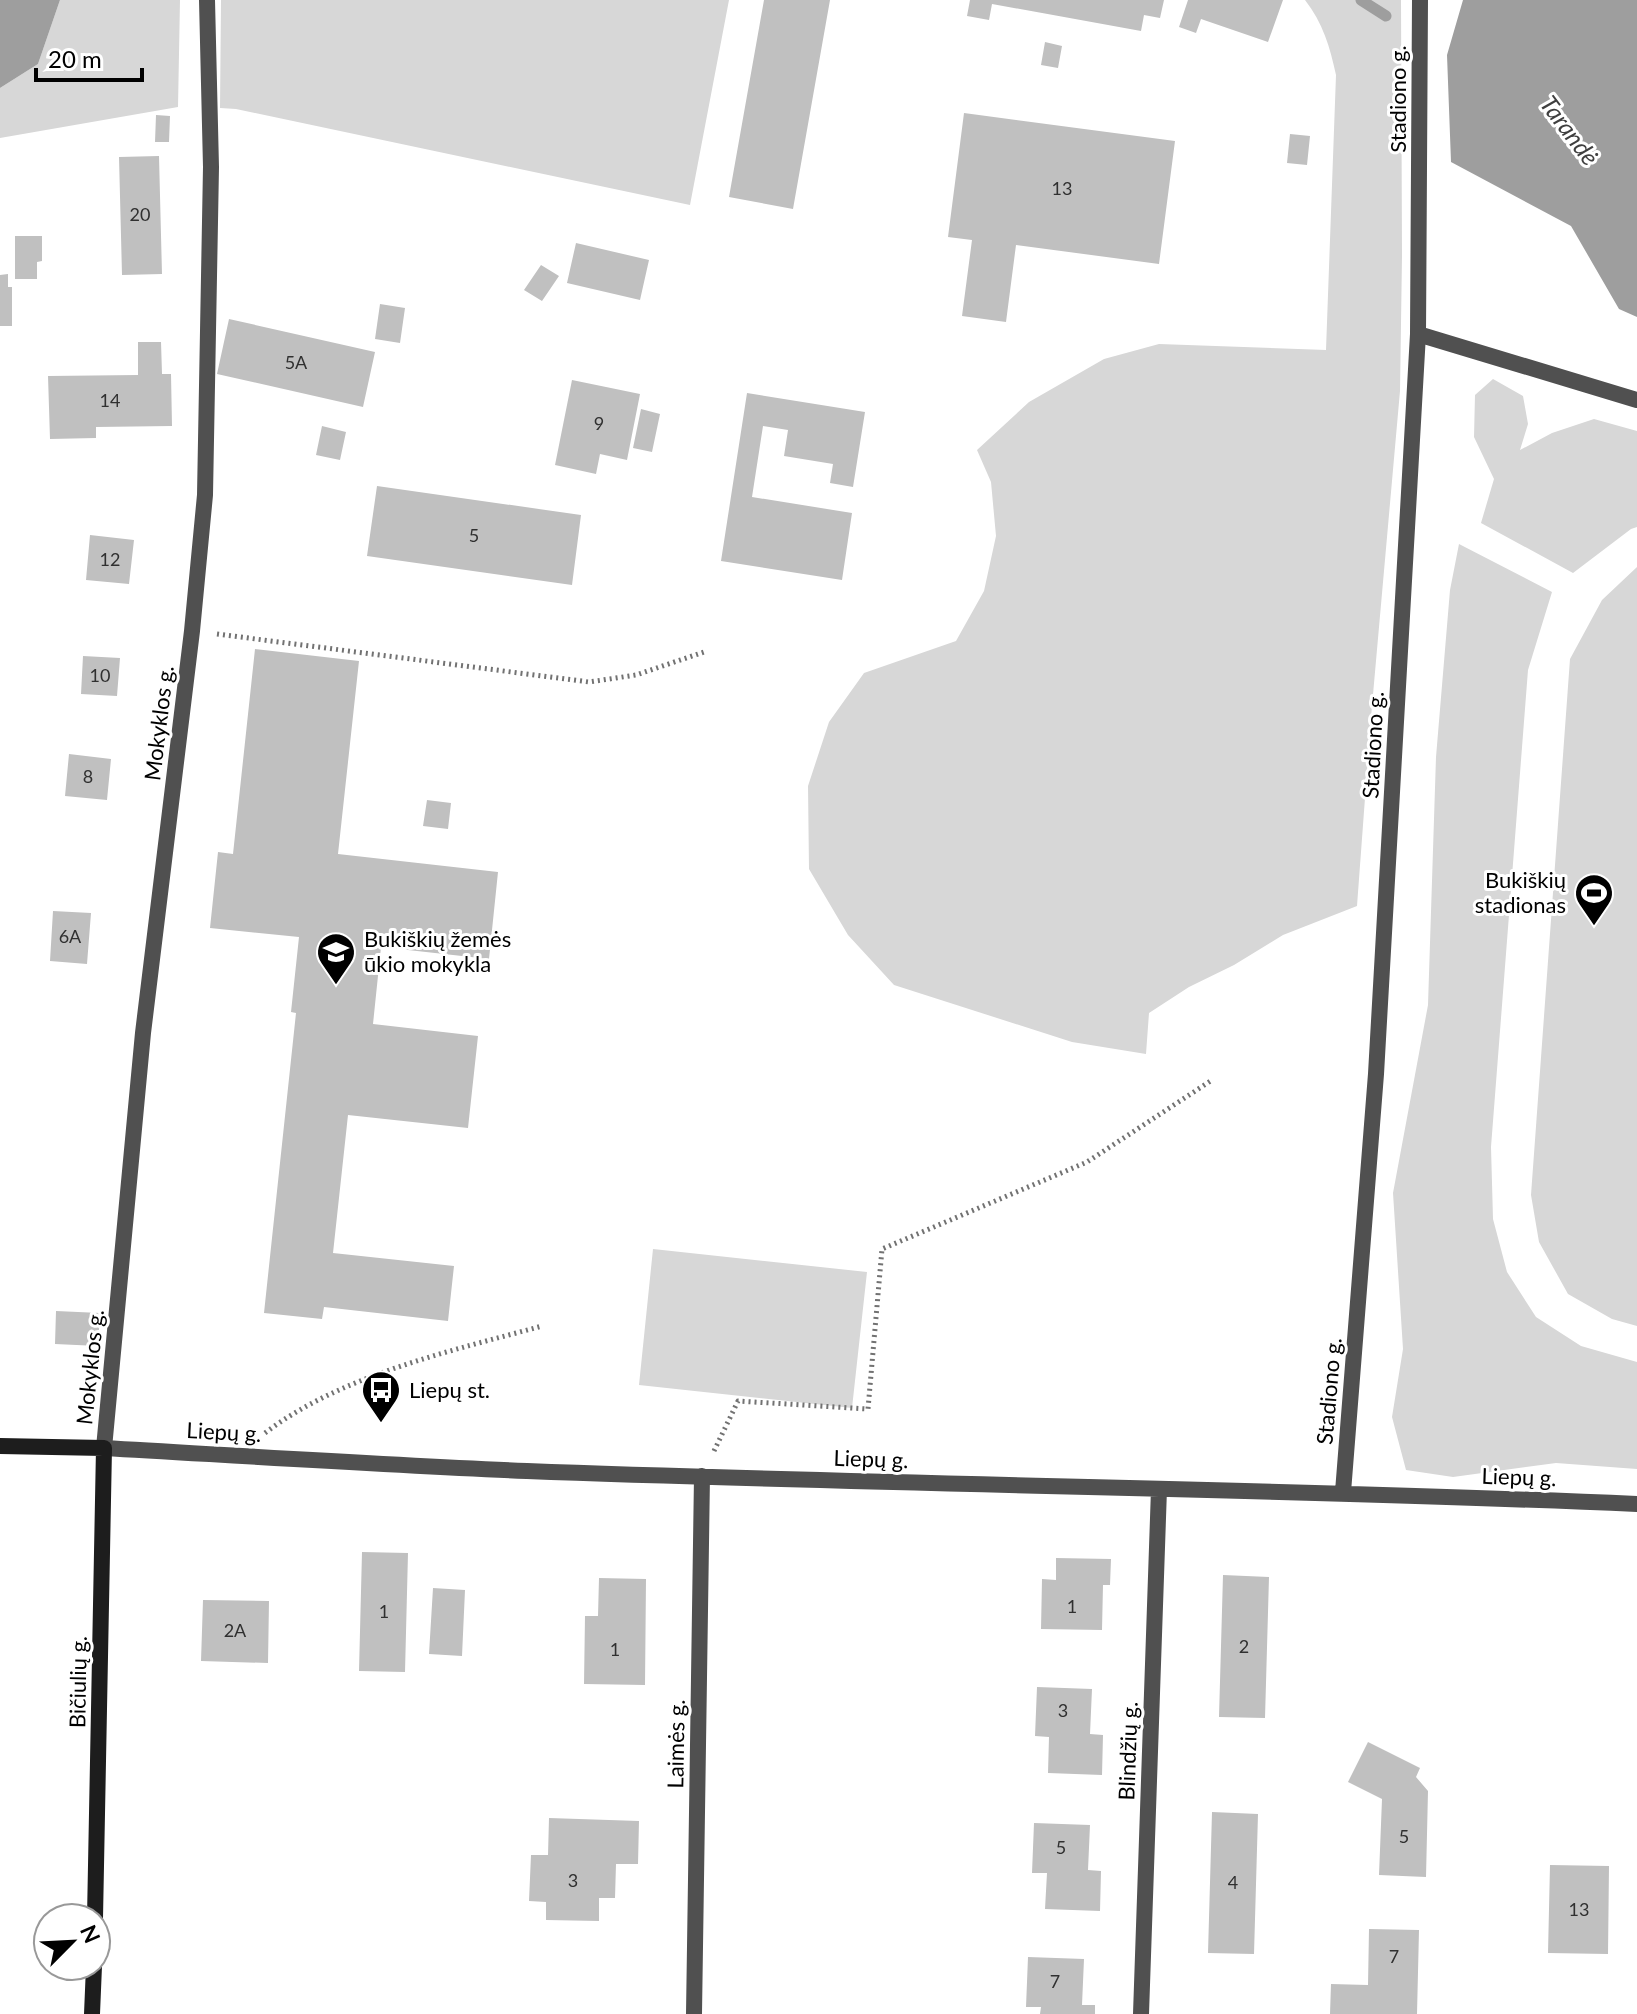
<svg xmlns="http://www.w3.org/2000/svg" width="1637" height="2014" viewBox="0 0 1637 2014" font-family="Lato,sans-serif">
<rect width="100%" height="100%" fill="#fff"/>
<path fill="#d7d7d7" d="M60,0H180L178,107L0,138V88L38,64Z
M221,0H729L690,205L236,109L220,108Z
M1305,0H1401L1402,256L1400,391L1371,717L1357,906L1283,935L1234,965L1189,987L1149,1013L1146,1054L1072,1042L894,985L848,935L809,869L808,786L829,722L864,673L956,641L984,591L996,536L991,482L977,450L1029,402L1104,359L1159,344L1326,350L1336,75C1330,47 1323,23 1305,0Z
M1493,379L1523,396L1528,424L1520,450L1552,433L1594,419L1637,431V527L1631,529L1573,573L1481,523L1494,479L1474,437L1475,395Z
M1459,544L1552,592L1528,670L1491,1147L1493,1219L1507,1272L1536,1317L1581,1346L1637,1362V1469L1556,1463L1453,1477L1406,1470L1392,1417L1403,1349L1393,1193L1428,1005L1436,757L1450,590Z
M1637,567V1326L1612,1319L1568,1294L1539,1242L1531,1195L1570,659L1602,600Z
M653,1249L867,1272L852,1408L639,1385Z"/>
<path fill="#9e9e9e" d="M0,0H60L38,64L0,88Z
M1463,0H1637V317L1619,309L1571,226L1451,162L1447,55Z"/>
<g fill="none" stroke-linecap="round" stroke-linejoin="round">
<path stroke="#9e9e9e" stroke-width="11" d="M1361,0L1386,16"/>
</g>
<path fill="#c0c0c0" d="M764,0H830L793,209L729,197Z
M970,0H1164L1160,18L1144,15L1141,31L992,4L989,20L967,16Z
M1188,0H1283L1268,42L1201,19L1196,33L1179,27Z
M1045,42L1062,46L1058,68L1041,65Z
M964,113L1175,141L1159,264L1016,245L1006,322L962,316L972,240L948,237Z
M156,115L170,116L169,142H155Z
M1290,134L1310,136L1307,165L1287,163Z
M159,156L162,274L122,275L119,157Z
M15,236H42V261L37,262V279H15Z
M576,243L649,260L640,300L567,283Z
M541,265L559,276L542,301L524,290Z
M8,274V287H12V326H0V275Z
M380,304L405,308L400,343L375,339Z
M229,319L375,352L363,407L217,374Z
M138,342H161L162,374H171L172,426L96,427V438L50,439L48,376L138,375Z
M572,380L640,394L627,460L600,454L596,474L555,465Z
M747,393L865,412L853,487L830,483L833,464L784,456L788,430L763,426L752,497L852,513L842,580L721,561Z
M641,409L660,414L652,452L633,448Z
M322,426L346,432L340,460L316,455Z
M377,486L581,515L572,585L367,556Z
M90,535L134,540L129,584L86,580Z
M255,649L359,661L338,854L498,872L489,959L381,947L373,1024L478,1036L468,1128L348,1115L333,1253L454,1266L448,1321L324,1307L322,1319L264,1313L296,1013L291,1012L299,937L210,928L218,852L233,854Z
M83,656L120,658L117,696L81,694Z
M69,754L111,759L107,800L65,796Z
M427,800L451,803L448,829L423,826Z
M53,911L91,913L87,964L50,961Z
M56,1311L100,1313L98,1346L55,1344Z
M362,1552L408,1553L405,1672L359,1671Z
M1056,1558L1111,1559L1110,1585H1103L1102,1630L1041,1629L1042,1579L1056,1580Z
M1223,1575L1269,1577L1265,1718L1219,1717Z
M599,1578L646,1579L645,1685L584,1684L585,1616H598Z
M433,1588L465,1590L462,1656L429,1654Z
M203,1600L269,1601L268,1663L201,1661Z
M1037,1687L1092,1689L1090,1734L1103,1735L1102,1775L1048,1773L1049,1737L1035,1736Z
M1368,1742L1420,1768L1416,1777L1428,1791L1426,1877L1379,1875L1382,1799L1348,1782Z
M1212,1812L1258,1814L1254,1954L1208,1953Z
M549,1818L639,1821L638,1864H616L615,1898H599V1921L546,1920V1902L529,1901L531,1855H548Z
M1034,1823L1090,1825L1088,1870L1101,1871L1100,1911L1045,1909L1047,1873H1032Z
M1550,1865L1609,1866L1608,1954L1548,1953Z
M1369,1929L1419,1930L1417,2014H1330L1331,1984L1368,1985Z
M1028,1957L1084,1959L1082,2005H1095V2014H1040L1041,2007H1026Z"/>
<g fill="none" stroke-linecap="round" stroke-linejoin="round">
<path stroke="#727272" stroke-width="5" stroke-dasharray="2 4" stroke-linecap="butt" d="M217,634L589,682L636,675L704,652
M265,1433C341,1375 451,1351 542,1326
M714,1451L738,1401L868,1409L882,1249L1087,1162L1212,1080"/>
<path stroke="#505050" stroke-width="16" d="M207,0L211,167L205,495L192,631L143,1033L104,1448C245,1456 386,1465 527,1471C897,1485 1267,1488 1637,1504
M1418,334L1637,400
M1343,1492L1376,1074L1418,334L1420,0
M694,2014L702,1476
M1141,2014L1159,1489"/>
<path stroke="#1d1d1d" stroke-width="16" d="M0,1446L104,1448L95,1918
M92,2014L94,1966"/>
</g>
<defs>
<g id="stadium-pin" transform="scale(2)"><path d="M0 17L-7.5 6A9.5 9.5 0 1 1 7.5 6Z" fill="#000" stroke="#fff"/><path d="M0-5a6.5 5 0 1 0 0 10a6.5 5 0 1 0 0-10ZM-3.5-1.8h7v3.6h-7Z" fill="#fff"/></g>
<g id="school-pin" transform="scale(2)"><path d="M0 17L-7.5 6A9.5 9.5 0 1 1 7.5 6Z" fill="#000" stroke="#fff"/><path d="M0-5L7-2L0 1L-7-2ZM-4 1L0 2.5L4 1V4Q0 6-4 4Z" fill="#fff"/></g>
<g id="bus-pin" transform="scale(2)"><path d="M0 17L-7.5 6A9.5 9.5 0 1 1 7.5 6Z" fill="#000" stroke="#fff"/><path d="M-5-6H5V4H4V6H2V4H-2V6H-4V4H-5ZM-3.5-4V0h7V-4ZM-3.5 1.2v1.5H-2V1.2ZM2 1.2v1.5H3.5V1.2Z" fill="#fff"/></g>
</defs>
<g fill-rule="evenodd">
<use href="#stadium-pin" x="1594" y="893"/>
<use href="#school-pin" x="336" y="952"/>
<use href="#bus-pin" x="381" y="1390"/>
</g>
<g text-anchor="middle" stroke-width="6" stroke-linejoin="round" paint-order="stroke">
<g font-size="18" fill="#303030">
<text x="1062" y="195">13</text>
<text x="140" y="221">20</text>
<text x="296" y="369">5A</text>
<text x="110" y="407">14</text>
<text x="599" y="430">9</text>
<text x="474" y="542">5</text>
<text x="110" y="566">12</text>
<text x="100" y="682">10</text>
<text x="88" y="783">8</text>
<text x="70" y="943">6A</text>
<text x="1072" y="1613">1</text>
<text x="384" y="1618">1</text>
<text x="235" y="1637">2A</text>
<text x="1244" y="1653">2</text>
<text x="615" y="1656">1</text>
<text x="1063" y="1717">3</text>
<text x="1404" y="1843">5</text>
<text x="1061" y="1854">5</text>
<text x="573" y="1887">3</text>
<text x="1233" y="1889">4</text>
<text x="1579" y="1916">13</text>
<text x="1394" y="1963">7</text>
<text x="1055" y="1988">7</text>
</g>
<g font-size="22" fill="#000" stroke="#fff">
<text transform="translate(1398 99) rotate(-90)" y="8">Stadiono g.</text>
<text transform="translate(159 723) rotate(-83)" y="8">Mokyklos g.</text>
<text transform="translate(1373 745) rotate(-87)" y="8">Stadiono g.</text>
<text transform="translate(90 1367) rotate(-84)" y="8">Mokyklos g.</text>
<text transform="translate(1329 1391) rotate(-85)" y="8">Stadiono g.</text>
<text transform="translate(224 1432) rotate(3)" y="8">Liepų g.</text>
<text transform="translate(871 1459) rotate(2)" y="8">Liepų g.</text>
<text transform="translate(1519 1477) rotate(2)" y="8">Liepų g.</text>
<text transform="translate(78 1682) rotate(-89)" y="8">Bičiulių g.</text>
<text transform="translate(676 1744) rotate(-89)" y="8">Laimės g.</text>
<text transform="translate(1128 1751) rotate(-88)" y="8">Blindžių g.</text>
</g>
<g font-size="22" fill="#000" stroke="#fff" text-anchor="start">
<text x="1566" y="888" text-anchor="end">Bukiškių<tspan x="1566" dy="25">stadionas</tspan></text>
<text x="364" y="947">Bukiškių žemės<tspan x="364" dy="25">ūkio mokykla</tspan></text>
<text x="409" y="1398">Liepų st.</text>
</g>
<g font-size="24" font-style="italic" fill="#3f3f3f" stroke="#fff">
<text transform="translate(1569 131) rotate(53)" y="8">Tarandė</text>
</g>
</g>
<g transform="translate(72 1942) rotate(66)"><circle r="38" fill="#ffffff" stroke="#999999" stroke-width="2"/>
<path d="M0-6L14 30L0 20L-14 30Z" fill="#000000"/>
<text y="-12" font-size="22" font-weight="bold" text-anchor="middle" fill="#000000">N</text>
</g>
<path d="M36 68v12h106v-12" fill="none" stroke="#000000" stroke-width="4"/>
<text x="48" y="68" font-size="24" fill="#000000" stroke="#ffffff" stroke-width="6" paint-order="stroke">20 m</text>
</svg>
